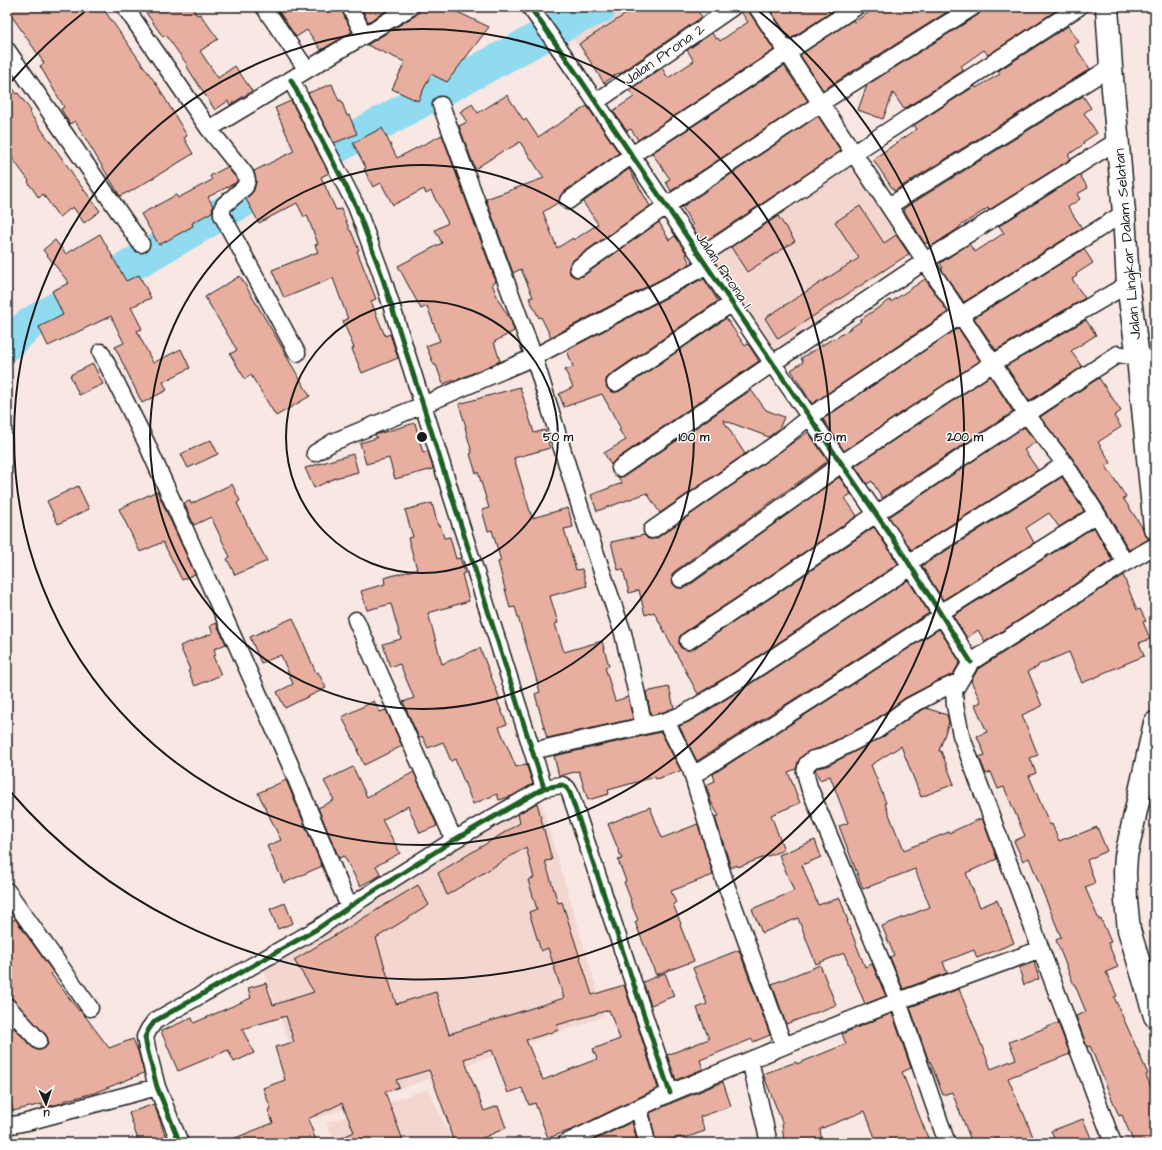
<svg xmlns="http://www.w3.org/2000/svg" width="1162" height="1150" viewBox="0 0 1162 1150" font-family="'Architects Daughter',sans-serif">
<rect width="100%" height="100%" fill="#f8e7e3"/>
<filter id="ink" filterUnits="userSpaceOnUse"><feTurbulence type="fractalNoise" baseFrequency=".025" numOctaves="2"/><feDisplacementMap in="SourceGraphic" scale="8" xChannelSelector="R" yChannelSelector="G"/><feConvolveMatrix kernelMatrix="1 2 1 2 8 2 1 2 1" color-interpolation-filters="sRGB"/></filter>
<g filter="url(#ink)">
<path fill="#f3d6cf" d="M549,7H702L601,77Z
M852,163L911,252L776,351L708,256Z
M539,796L605,1016L316,1119L263,968Z
M428,1089L453,1143H335L326,1123Z"/>
<g fill="none" stroke-linecap="round" stroke-linejoin="round">
<path stroke="#90dbf0" stroke-width="33" d="M7,344L31,323L349,140L576,18L601,7"/>
</g>
<path fill="#e8afa1" stroke="#1c1c1c" fill-rule="evenodd" d="M7,7H102L159,88L187,136L184,138L193,154L128,193V192L120,196L75,121L70,124L61,109L64,107L40,66L44,63L7,9Z
M142,7H191L197,15L200,14L218,39L200,51L218,78L235,66L252,91L230,105L228,101L215,110L187,67L188,66L166,35L163,37Z
M276,7H341L342,11L352,32L321,50L307,30L296,37Z
M361,7H393L368,22Z
M420,7H447L489,27L447,82L431,74L418,101L392,89L405,62L367,45L416,15L419,12Z
M637,7H695L702,17L619,74L618,73L604,83L579,44Z
M742,7H748L749,12L774,50L638,140L631,129L627,131L613,111L634,97L629,90L662,68L668,78L694,61L687,50L712,33L716,39L718,38L720,41L748,22L741,12Z
M768,7H839L790,39Z
M877,7H955L823,90L800,55L853,20L854,22Z
M982,7H1055L1057,10L988,55L984,50L961,66L964,70L904,109L893,93L883,119L858,110L867,85L978,15L981,12Z
M1068,26L1079,42L1074,45L1090,69L894,191L873,159L917,129L914,125L975,86L976,88L1000,74L998,71Z
M784,66L808,101L671,191L666,182L670,179L652,153Z
M7,80L17,94L18,93L31,111L29,112L73,174H72L100,211L84,223L73,207L59,217L43,194L39,198L28,182L29,181L7,151Z
M332,84L339,101L341,100L347,116L349,115L357,134L334,143L308,93Z
M507,95L524,121L526,119L538,137L587,106L619,153L562,193L560,197L559,202L543,212L557,248L573,238L574,240L598,224L583,202L629,169L650,206L573,260L570,264L569,268L570,274L574,277H578L583,276L659,222L669,240L675,236L687,254L686,255L690,264L551,337L541,317L539,318L529,298L533,297L521,269L513,273L486,199L544,178L520,142L505,151L504,150L475,169L459,126L467,122L460,112L472,104L478,113Z
M1083,96L1091,108L1084,113L1097,133L1083,142L1084,144L1068,155L1071,159L989,210L988,208L960,226L959,228L930,247L927,242L925,244L903,209Z
M291,101L329,173L321,177L336,210L341,209L350,231H351L359,250L357,251L376,299L371,301L385,336L390,334L398,358L362,373L352,349L354,348L343,321L348,319L333,278L284,298L272,270L318,252L315,245L318,244L307,215L304,217L297,203L259,223L246,199L251,194L254,190L256,182L254,171L294,151L275,108Z
M818,116L841,151L703,243L691,226L693,225L682,207Z
M382,128L397,158L442,135L496,282L492,284L499,301L511,321L514,331L494,342L500,361L464,377L443,384L436,365H434L426,346L440,341L427,306L421,309L398,266L442,243L435,230L448,223L431,191L426,194L424,189L393,205L381,183L373,187L364,169L366,168L353,143Z
M227,167L237,179V182L208,197L213,206L212,212L192,223L193,226L159,245L141,214L176,195L178,198L212,180L210,176Z
M1080,175L1088,188L1077,194L1080,199L1068,207L1082,228L964,302L941,269L943,268L940,263L969,244L975,252L1004,233L999,226Z
M860,206L884,243L896,235L909,254L778,339L765,318L859,258L835,222Z
M778,216L795,241L747,272L731,247Z
M100,234L126,281L139,275L151,298L131,307L142,329L137,331L153,363L181,349L190,368L163,382L167,390L142,403L115,347L124,343L111,316L48,346L39,327L63,315L52,291L69,283L43,250L55,240L66,254Z
M1084,249L1093,263L1076,274L1077,276L1072,279L1085,298L996,350L974,318Z
M240,276L286,354H285L310,396L276,416L251,375L245,379L230,354L237,350L205,297Z
M704,279L718,301L610,375L606,379V383L607,388L611,392H616L620,391L726,318L745,346L748,344L759,361L615,460L611,465L604,453L626,440L619,430L621,429L602,394L564,407L559,394L573,387L565,370L573,367L567,350L700,280L701,281Z
M925,279L948,312L812,404L791,370L803,362L801,358L834,338L835,339L861,321L860,320L890,300L891,302Z
M1086,320L1096,335L1071,351L1082,367L1029,401L1006,366Z
M958,328L980,361L844,451L823,419Z
M93,364L103,384L79,395L70,375Z
M990,376L1013,412L882,498L872,481L867,484L855,466Z
M1099,378L1121,411L1114,416L1121,427L1098,442L1111,463L1106,466L1126,497L1123,498L1142,527L1145,535L1149,539L1129,550L1105,509L1073,459L1040,417Z
M520,387L534,433L545,430L550,448L514,458L532,518L568,508L573,527L564,529L576,570L582,569L587,586L550,596L558,623L555,624L564,652L602,641L609,666L605,667L615,701L628,697L633,719L547,738L535,694L540,692L532,664L515,607L510,608L498,562L501,561L492,530L488,531L482,510L489,508L478,472L476,473L470,454L472,453L465,427H466L459,404Z
M751,390L766,410L784,417L779,429L771,435L769,437L723,420L745,454L660,513L647,493L597,511L591,495L622,483L618,477H621L625,476Z
M415,423L423,453L428,451L433,469L395,479L389,458L366,464L360,443L377,438L375,435L378,434Z
M1024,427L1036,442L1024,450L1038,470L911,550L889,517Z
M808,432L828,461L675,571L672,575V580L673,584L677,588H682L687,587L839,477L851,494L845,498L857,516L759,583L683,633L680,636L679,641L680,647L683,649L688,650L693,649L769,599L874,527L898,564L734,672L698,694L654,612L645,615L639,590L629,593L623,569L618,570L611,542L644,535L648,539H653L657,538Z
M211,440L218,454L188,468L181,454Z
M353,454L358,472L335,478L314,488L305,468Z
M1062,477L1084,511L1059,527L1049,513L1026,528L1034,543L943,600L922,566Z
M232,484L240,501L237,503L257,545L258,544L267,561L235,575L227,559L230,557L211,517L194,525L184,503L190,501L191,504Z
M78,486L89,509L58,524L47,501Z
M157,491L195,574L182,580L163,542L140,552L119,509Z
M432,503L438,526L440,525L444,538L450,537L456,559L460,558L465,573L462,574L469,601L428,613L442,664L480,648L500,699L497,700L507,724L499,727L516,767L526,764L533,784L512,796L499,800L497,794L473,804L455,759L451,761L443,742L428,748L422,736L419,738L403,702L414,698L400,664L390,667L383,644L401,639L391,604L367,610L361,591L385,584L384,578L417,569L408,538L413,537L405,510Z
M1094,527L1112,560L985,642L978,630L967,638L953,616Z
M1123,575L1137,610L1140,609L1146,621L1143,622L1150,639L1139,643L1144,656L1101,674V675L1082,683L1069,652L1038,665V667L1028,671L1042,706L1022,715L1038,755L1030,758L1036,773L1029,776L1050,825L1052,824L1059,841L1077,834V835L1097,827L1107,851L1087,860L1095,883L1085,887L1099,920L1101,919L1111,942L1108,943L1118,967L1106,972L1117,996L1114,997L1148,1074L1146,1075L1155,1097V1143H1134L1122,1115L1119,1116L1090,1046L1087,1047L1076,1016L1086,1012L1075,985H1074L1056,940L1061,937L1029,858L1023,861L1014,841L1025,836L1004,787L998,789L991,772L986,774L979,757L985,755L977,736L987,732L975,705L981,702L971,681L978,669Z
M908,580L929,613L697,761L679,726L689,722L744,688Z
M293,618L316,673L318,672L326,688L285,708L277,692L293,684L281,655L261,663L250,637Z
M216,623L226,644L214,649L216,655L213,656L221,675L195,686L188,671L190,670L180,646L213,633L210,626Z
M939,629L960,662L953,674L936,682L905,698L872,722L820,748L807,752L801,757L798,762L796,769L788,772L800,803L771,815L784,850L738,867L737,865L731,868L715,817L719,816L711,802L706,785L715,781L713,774Z
M669,687L674,708L663,712L651,715L646,692Z
M374,701L380,712L386,710L402,746L364,765L357,750H359L342,717Z
M926,708L947,715L949,722L939,751H941L954,784L921,797L901,746L871,765L886,803L885,804L898,837H899L904,850L949,832V833L982,818L997,859L966,873L980,907L997,900L1014,943L977,958L974,950L943,962L947,973L903,989L890,957L894,955L882,926L930,907L915,869L863,889L839,826L848,823L830,776L820,780L815,769L817,768L827,766L881,738L915,714Z
M661,732L681,771L656,779L655,777L608,790L609,794L588,800L579,771L559,776L554,756Z
M353,767L367,797L414,772L437,826L420,833L408,806L382,820L400,853L376,866L381,875L360,886L344,856L339,858L318,808L334,800L324,781Z
M286,780L322,866L284,883L267,846L281,840L258,793Z
M537,803L552,860L545,861L558,903L562,902L592,995L624,985L658,1088L574,1129L548,1138L535,1103L529,1105L522,1088L508,1093L492,1050L464,1059L484,1111L498,1106L506,1128L471,1143H454L449,1128L450,1127L429,1070L396,1080L399,1087L385,1092L404,1143H331L354,1132L342,1103L308,1119L317,1143H226L225,1142L273,1123L268,1110L271,1109L263,1088L285,1080L275,1047L294,1042L286,1016L242,1029L254,1053L234,1062L228,1050L178,1071L161,1031L192,1018L194,1023L251,998L248,988L266,983L273,1005L314,992L294,960L418,885L429,905L376,938L396,1004L436,992L449,1034L564,998L548,948L541,951L529,912L537,909L528,880L534,878L526,847L447,895L438,873L520,823L518,814ZM609,1010L620,1039L593,1049L597,1059L543,1080L526,1040L559,1030L557,1025Z
M650,807L662,838L698,824L713,875L671,891L676,903L673,904L681,924L680,925L694,961L656,975L635,922L638,920L630,901L631,900L624,882L626,881L618,860L622,859L608,824Z
M815,840L821,857L802,865L818,905L840,898L848,921H847L865,967L872,964L886,996L865,1004L844,953L816,964L798,918L762,933L752,909L794,891L779,855Z
M285,903L293,923L278,929L270,909Z
M15,919L53,972L51,974L79,1011L80,1010L85,1016L109,1048L133,1039L138,1051L144,1073L94,1093L63,1101V1103L42,1108V1104L13,1111L7,1091V1034L14,1028L32,1047L37,1050H41L45,1048L48,1044V1039L46,1035L11,998L7,992V924Z
M739,950L770,1035L753,1042L752,1039L700,1060L703,1069L676,1080L667,1055L709,1039L697,1008L707,1004L693,968Z
M1034,962L1039,979L1024,985L1019,968Z
M820,965L836,1005L786,1024L772,984Z
M665,973L674,996L651,1005L643,982Z
M959,989L991,1069L1016,1059L1009,1042L1058,1023L1070,1054L1008,1078L1022,1112H1023L1033,1137L1017,1143H972L952,1092L943,1095L930,1061L929,1062L910,1007Z
M892,1013L911,1068L902,1072L930,1143H877L865,1111L820,1129L822,1143H784L782,1122L763,1074L796,1062L797,1064L846,1044L842,1034Z
M723,1082L731,1106L700,1117L705,1131L682,1139L681,1137L656,1143L650,1113L674,1102Z
M154,1104L168,1143H139L129,1113Z
M1083,1119L1093,1143H1056L1051,1131Z
M632,1122L637,1141L630,1143H588Z"/>
<g fill="none" stroke-linecap="round" stroke-linejoin="round">
<g stroke="#1c1c1c" stroke-width="19">
<path id="minor" d="M125,7L209,129L245,174L247,180L245,187L224,205L222,209V215L297,353
M264,7L307,70
M350,7L364,35
M530,7L568,61L763,349L898,546L971,662
M757,7L1027,415L1065,464L1097,514L1125,563
M7,50L141,244
M291,80L356,206L381,273L423,405L544,788
M596,102L733,7
M441,105L534,357L581,510L623,633L644,726
M209,129L411,7
M568,201L632,155L856,7
M889,206L1111,67
M700,257L854,153L1079,7
M578,268L666,206L821,103L973,7
M101,352L146,442L289,762L349,907
M615,383L732,303
M315,453L333,442L423,405L534,357L706,266
M620,468L773,363L925,261L1117,141
M652,530L777,443L809,417L961,315L1124,213
M908,563L1065,464
M681,579L796,497L841,464L993,363L1128,284
M940,613L1097,514
M356,620L454,840
M688,641L764,591L876,514L1118,354L1138,358L1155,357
M666,721L691,770L696,771H700L942,616
M532,751L666,721L684,714L739,680L911,567
M691,770L724,879L784,1046
M7,891L90,1008
M7,1006L39,1041
M750,1060L769,1143
M639,1108L647,1143
M7,1126L27,1122L157,1087
M180,1143L157,1087L147,1048L145,1037L149,1029L155,1021L317,929L349,907L454,840L544,788L562,785L567,788L570,793L670,1093
M566,1143L670,1093L784,1046L898,1001L1041,949
M947,1143L898,1001L809,787L805,772L807,764L813,759L823,757L877,730L910,706L940,690L958,682
M1113,1143L961,735L955,705L954,691L971,662L1125,563L1155,546"/>
</g>
<g stroke="#1c1c1c" stroke-width="25">
<path id="primary" d="M1107,7L1111,67L1124,213L1128,284L1138,358L1155,528
M1155,723L1126,856L1125,872L1126,901L1129,930L1155,1016"/>
</g>
<use href="#minor" stroke="#fff" stroke-width="16"/>
<use href="#primary" stroke="#fff" stroke-width="22"/>
<g stroke="#fff" stroke-width="8">
<path id="cycleway" d="M530,7L568,61L763,349L898,546L971,662
M291,80L356,206L381,273L423,405L544,788
M180,1143L157,1087L147,1048L145,1037L149,1029L155,1021L317,929L349,907L454,840L544,788L562,785L567,788L570,793L670,1093"/>
</g>
<use href="#cycleway" stroke="#1b5e20" stroke-width="5"/>
</g>
</g>
<g fill="none" stroke="#1c1c1c" stroke-width="2">
<circle cx="422" cy="437" r="136"/>
<circle cx="422" cy="437" r="272"/>
<circle cx="422" cy="437" r="408"/>
<path d="M9 84A543 543 0 0 1 88 9M756 9A543 543 0 1 1 9 790"/>
</g>
<g text-anchor="middle" stroke-width="3" stroke-linejoin="round" paint-order="stroke">
<g font-size="15" fill="#1c1c1c" stroke="#fff">
<text transform="translate(664 54) rotate(-35)" y="5">Jalan Prona 2</text>
<text transform="translate(1127 244) rotate(-95)" y="5">Jalan Lingkar Dalam Selatan</text>
<text transform="translate(724 270) rotate(56)" y="5">Jalan Prona 1</text>
</g>
</g>
<circle cx="422" cy="437" r="6" fill="#1c1c1c" stroke="#fff" stroke-width="2"/>
<g font-size="12" text-anchor="middle" font-weight="bold" fill="#1c1c1c" stroke="#fff" stroke-width="3" stroke-linejoin="round" paint-order="stroke">
<text x="558" y="441">50 m</text>
<text x="694" y="441">100 m</text>
<text x="830" y="441">150 m</text>
<text x="965" y="441">200 m</text>
</g>
<rect width="1162" height="1150" fill="none" stroke="#fff" stroke-width="24"/>
<rect x="12" y="12" width="1138" height="1126" fill="none" stroke="#1c1c1c" stroke-width="1.5" filter="url(#ink)"/>
<g transform="translate(46 1104) rotate(177)" stroke="#ffffff" stroke-width="3" paint-order="stroke">
<path d="M0-3L7 15L0 10L-7 15Z" fill="#1c1c1c"/>
<text y="-6" font-size="11" font-weight="bold" text-anchor="middle" fill="#1c1c1c">U</text>
</g>
</svg>
